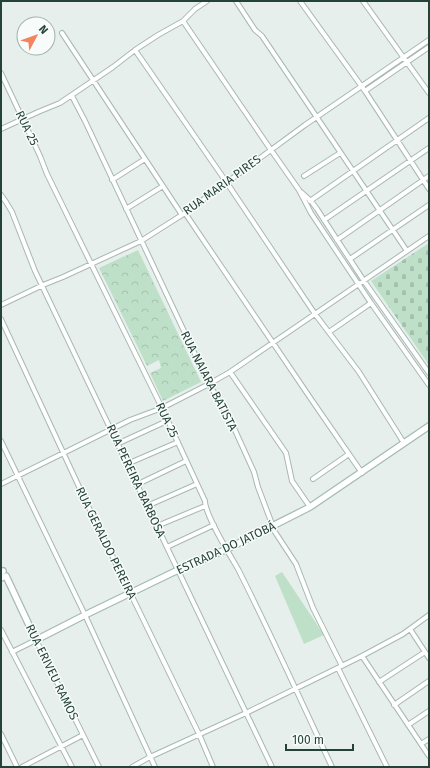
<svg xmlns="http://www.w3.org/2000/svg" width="430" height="768" viewBox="0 0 430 768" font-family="'Fira Sans',sans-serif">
<defs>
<pattern id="forest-crowns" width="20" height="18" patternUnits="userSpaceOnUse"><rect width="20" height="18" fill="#bfe0c8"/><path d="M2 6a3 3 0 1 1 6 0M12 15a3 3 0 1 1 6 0" fill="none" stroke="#a4c1ad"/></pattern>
<pattern id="cemetery-stones" width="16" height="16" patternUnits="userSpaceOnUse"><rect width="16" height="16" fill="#bfe0c8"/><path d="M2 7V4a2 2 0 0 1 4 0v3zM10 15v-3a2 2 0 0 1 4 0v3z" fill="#a4c1ad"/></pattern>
</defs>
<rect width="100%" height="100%" fill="#e6efeb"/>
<path fill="#bfe0c8" d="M282,572L324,635L304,644L275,576Z"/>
<path fill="url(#forest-crowns)" d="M138,250L201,382L163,401L150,373L161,368L159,360L147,366L99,268Z"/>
<path fill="url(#cemetery-stones)" d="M429,243V365L371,281Z"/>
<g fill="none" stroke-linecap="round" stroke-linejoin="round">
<g stroke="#a8b8b2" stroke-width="6">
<path id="street" d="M236,1L255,30L262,36L407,251
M300,1L365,91L429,189
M363,1L429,93
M183,21L271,150L299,190L311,213L371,303L429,385
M62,33L182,215
M135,50L227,183L315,314L359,372L404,443
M1,73L40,156L47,174L162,408L205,501C205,515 230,555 238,569C271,634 301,701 332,767
M365,91L429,47
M72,96L85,121L209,384L229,417L254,472L258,487L275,532L296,564L313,608L342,666
M1,129L38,112L60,103L113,67L135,50L158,35L183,21L195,9L207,1
M304,176L340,153
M112,180L145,159
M301,192L311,201L317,209L364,281L429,373
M1,195L6,202L12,212L35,271L272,767
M310,201L429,118
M126,209L163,186
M185,213L311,399L362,473
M324,220L429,148
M337,240L429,176
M350,259L429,205
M1,305L43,285L63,277L141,241L185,213L305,125L429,40
M1,319L88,506L199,734L213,767
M329,332L371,303
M230,372L286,453L292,481L310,507
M1,441L85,615L155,767
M117,444L167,421
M127,464L178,442
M313,479L349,454
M1,484L130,420L162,408L209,384L230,372L429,236
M136,485L186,461
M147,506L197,484
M157,526L205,506
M167,547L214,525
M410,629L429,658
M1,630L72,767
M12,652L36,640L99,767
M362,656L429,756
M338,668L387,767
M379,682L425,652
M394,705L429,681
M408,725L429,711
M1,734L17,767
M421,744L429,739
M22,767L83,735
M132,767L150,757L246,713L362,656L403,634L429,615"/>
</g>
<g stroke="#a4bbb3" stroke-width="8">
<path id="secondary" d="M1,572L3,571
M1,578L6,576L36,640L85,615L178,570L227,549L310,507L429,426"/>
</g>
<use href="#street" stroke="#fff" stroke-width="4"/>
<use href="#secondary" stroke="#fff" stroke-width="5.5"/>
</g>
<g text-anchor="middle" stroke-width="3" stroke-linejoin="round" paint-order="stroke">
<g font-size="12" fill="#24423a" stroke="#f7fbf9">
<text transform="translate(27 128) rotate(64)" y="4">RUA 25</text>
<text transform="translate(222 185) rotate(-36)" y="4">RUA MARIA PIRES</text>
<text transform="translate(209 381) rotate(63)" y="4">RUA NAIARA BATISTA</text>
<text transform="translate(167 420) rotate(65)" y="4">RUA 25</text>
<text transform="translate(136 481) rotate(65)" y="4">RUA PEREIRA BARBOSA</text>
<text transform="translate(106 543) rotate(64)" y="4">RUA GERALDO PEREIRA</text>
<text transform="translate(226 548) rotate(-25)" y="4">ESTRADA DO JATOBÁ</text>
<text transform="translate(52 672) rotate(64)" y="4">RUA ERIVEU RAMOS</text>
</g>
</g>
<rect width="430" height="768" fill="none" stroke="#24423a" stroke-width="4"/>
<g transform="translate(36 36) rotate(49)"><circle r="19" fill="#f7fbf9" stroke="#a3b1ad"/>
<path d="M0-3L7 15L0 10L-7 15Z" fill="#f4845f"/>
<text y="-6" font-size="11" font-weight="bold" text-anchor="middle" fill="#24423a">N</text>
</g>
<path d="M286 744v6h67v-6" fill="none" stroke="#24423a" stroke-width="2"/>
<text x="292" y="744" font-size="12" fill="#24423a" stroke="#f7fbf9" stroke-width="3" paint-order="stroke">100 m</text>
</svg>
